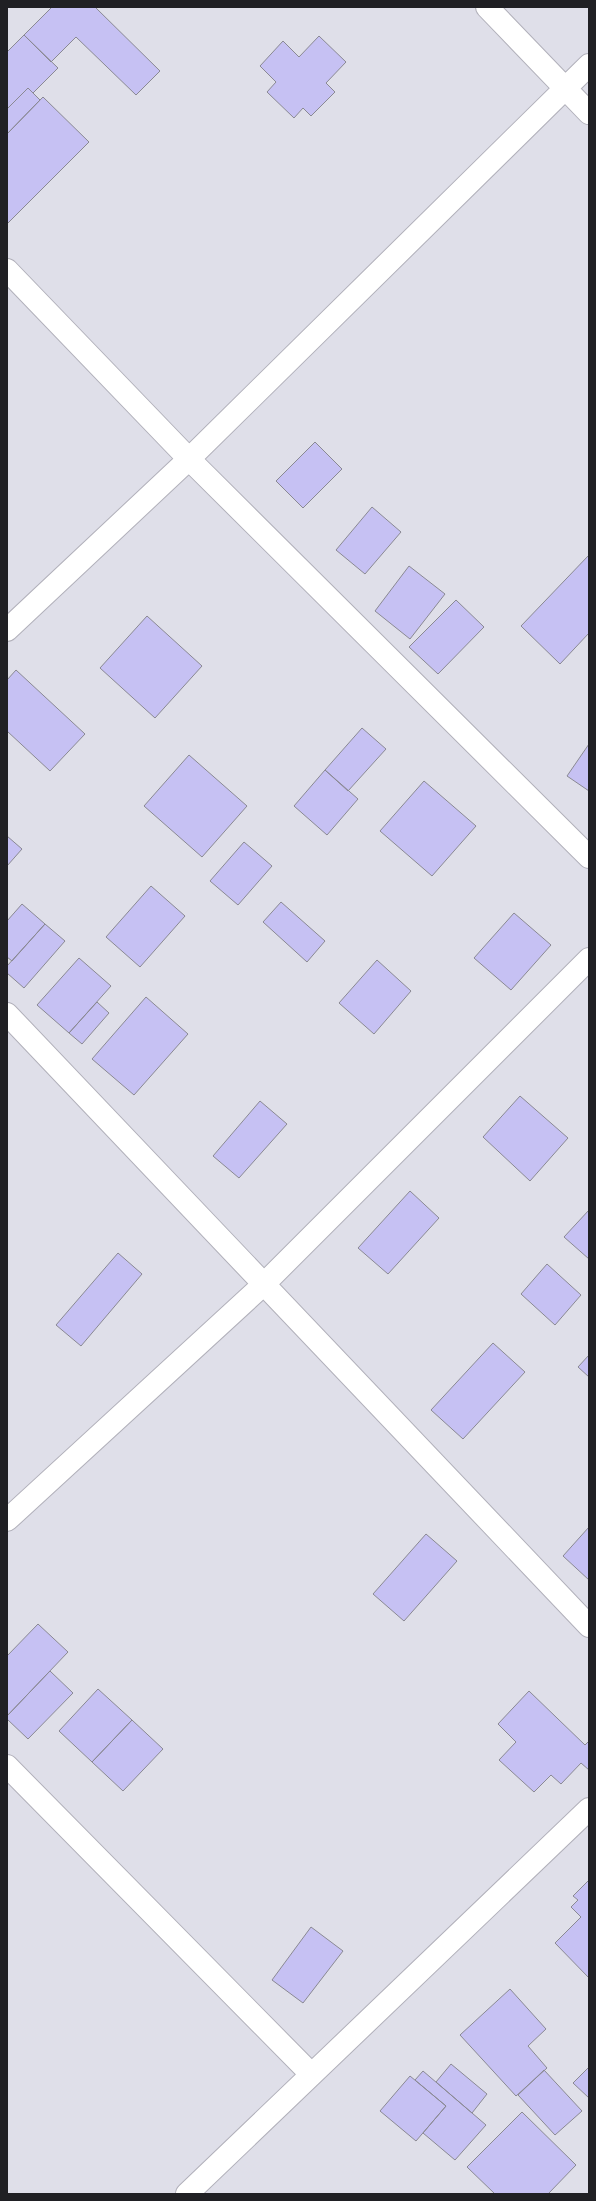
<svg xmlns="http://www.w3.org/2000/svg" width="596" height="2201" viewBox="0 0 596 2201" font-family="'IBM Plex Sans',sans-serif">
<rect width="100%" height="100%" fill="#dfdfe9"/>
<path fill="#c6c1f3" stroke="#8a8993" d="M52,7H95L160,71L136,95L76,37L51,62L24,35Z
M24,35L58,68L33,93L28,88L7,109V52Z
M319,36L346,62L326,83L335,92L311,116L303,108L294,118L267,92L276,82L260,66L283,41L299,57Z
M28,88L40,100L7,134V109Z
M43,97L89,142L7,224V134Z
M315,442L342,469L303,508L276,481Z
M372,507L401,532L365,574L336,550Z
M589,555V633L560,664L521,626Z
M409,566L445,594L410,639L375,611Z
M456,600L484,627L438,674L409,647Z
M147,616L202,666L155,718L100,668Z
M16,670L85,734L50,771L7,731V680Z
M362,728L386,749L348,791L325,770Z
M589,744V791L567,776Z
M189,755L247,806L202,857L144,806Z
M325,770L358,799L327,835L294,806Z
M424,781L476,826L432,876L380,831Z
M7,836L22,849L7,866Z
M244,842L272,866L238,905L210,881Z
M151,886L185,916L140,967L106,937Z
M281,902L325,941L307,962L263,922Z
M22,904L45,924L12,961L7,957V921Z
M514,913L551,945L511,990L474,958Z
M45,924L65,941L24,988L7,973V966Z
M79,958L111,986L69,1033L37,1005Z
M377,960L411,991L374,1034L339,1003Z
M146,997L188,1034L134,1095L92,1059Z
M97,1002L109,1013L82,1044L69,1033Z
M520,1096L568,1138L530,1181L483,1137Z
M260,1101L287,1124L239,1178L213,1156Z
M410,1191L439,1218L388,1274L358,1248Z
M589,1210V1259L564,1237Z
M118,1253L142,1274L81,1346L56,1325Z
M547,1264L581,1295L555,1325L521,1294Z
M493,1343L525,1372L463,1439L431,1410Z
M589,1355V1377L578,1367Z
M589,1527V1580L563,1556Z
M426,1534L457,1561L404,1621L373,1594Z
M38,1624L68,1652L7,1716V1656Z
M50,1671L73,1693L28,1739L7,1719V1716Z
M98,1689L132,1720L92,1762L59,1731Z
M529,1691L585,1745L589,1741V1770L581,1763L561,1784L551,1775L534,1792L499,1760L516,1742L498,1724Z
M132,1720L163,1749L123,1791L92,1762Z
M589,1880V1978L555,1943L581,1917L571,1907L578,1900L573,1896Z
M311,1927L343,1951L303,2003L272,1980Z
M510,1989L546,2029L528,2046L547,2068L516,2096L460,2035Z
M451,2064L487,2094L472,2113L436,2082Z
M589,2067V2098L573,2083Z
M544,2070L582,2111L555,2135L518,2095Z
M423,2071L486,2125L455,2160L423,2133L446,2106L415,2080Z
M410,2076L446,2106L416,2141L380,2111Z
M522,2112L576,2165L548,2194H495L467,2167Z"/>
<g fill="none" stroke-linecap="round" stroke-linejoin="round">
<g stroke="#b1b0ba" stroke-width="24">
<path id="street" d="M487,7L589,113
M7,270L189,459L589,857
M7,630L189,459L589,65
M7,1014L589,1626
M7,1520L264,1284L589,959
M7,1766L311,2074
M187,2194L589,1809"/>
</g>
<use href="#street" stroke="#fff" stroke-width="22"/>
</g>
<rect width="596" height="2201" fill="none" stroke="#202024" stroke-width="16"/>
</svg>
